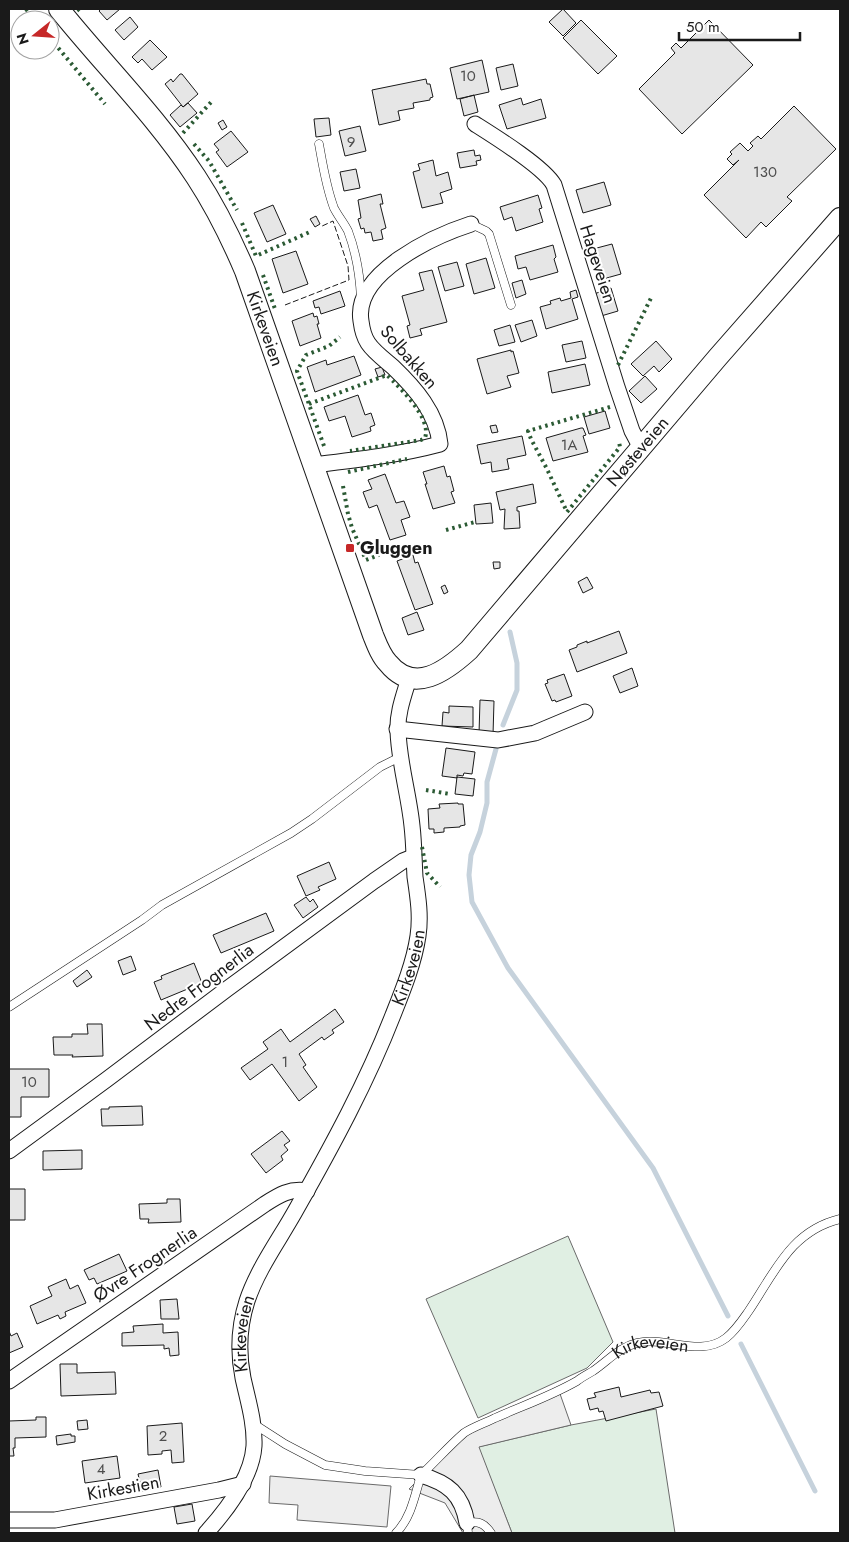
<svg xmlns="http://www.w3.org/2000/svg" width="849" height="1542" viewBox="0 0 849 1542" font-family="Jost,sans-serif">
<rect width="100%" height="100%" fill="#fff"/>
<path fill="#e0efe3" stroke="#6a6a6a" d="M568,1236L613,1342L587,1368L478,1418L426,1299Z
M656,1409L675,1533H512L478,1447L571,1425Z"/>
<path fill="#ededed" stroke="#6a6a6a" d="M559,1391L571,1425L479,1447L512,1533H463L445,1503L409,1489L464,1435Z
M270,1476L391,1486L387,1527L297,1520L298,1505L269,1503Z"/>
<g fill="none" stroke-linecap="round" stroke-linejoin="round">
<path stroke="#c6d2dc" stroke-width="5" d="M503,725L517,690V663L510,632
M496,749L487,782V803L480,832L471,855L469,875L472,902L508,968L653,1168L728,1316
M741,1344L815,1491"/>
</g>
<path fill="#e6e6e6" stroke="#1a1a1a" d="M101,9H120L107,20L99,11Z
M563,9L576,23L563,36L549,22Z
M130,17L138,27L124,40L115,30Z
M581,20L617,56L598,74L563,38Z
M709,20L753,65L682,134L639,89L675,53L671,48L676,43L681,48Z
M150,40L167,57L152,70L142,59L138,63L132,57Z
M482,60L489,92L457,99L450,68Z
M513,64L518,86L501,90L496,68Z
M180,74H182L198,94L183,107L165,84L171,79L173,82Z
M426,79L427,84H430L433,97L430,98V100L413,103L414,108L398,111L400,120L379,125L372,90Z
M474,95L478,112L464,116L460,99Z
M521,98L523,105L541,99L546,118L507,129L499,105Z
M188,103L197,113L180,127L170,115L181,105L183,107Z
M794,106L836,149L787,197L792,201L766,227L761,222L746,238L704,195L739,160L733,165L727,159L732,154L730,152L740,143L748,151L753,146L750,143L758,136L761,139Z
M329,118L331,135L316,137L314,119Z
M223,120L227,127L222,130L218,123Z
M360,126L366,151L345,156L339,131Z
M231,131L248,152L227,167L216,152L219,150L214,144Z
M474,150L475,156L480,155L481,160L476,161L477,165L460,168L457,153Z
M433,160L436,176L448,172L452,189L440,193L443,203L422,208L413,172L420,170L418,164Z
M356,169L360,188L344,191L340,172Z
M604,182L611,205L583,213L576,190Z
M381,194L383,204H380L386,228L381,230L383,239L373,241L371,232L365,233L364,228L361,229L358,219L361,218L358,200Z
M538,195L542,208L539,209L543,222L516,231L512,217L504,220L500,207Z
M273,205L286,234L267,242L254,213Z
M316,216L320,224L315,227L310,219Z
M612,244L621,274L603,279L593,249Z
M553,245L556,257L554,259L558,272L530,280L526,267L518,269L515,256Z
M296,251L308,284L283,293L272,259Z
M486,258L495,288L474,294L466,264Z
M457,262L464,286L445,291L438,267Z
M432,270L447,322L420,329L422,335L410,338L407,326L410,325L402,296L424,290L419,273Z
M522,280L526,294L516,298L512,283Z
M611,288L618,311L601,316L594,294Z
M576,290L578,297L572,299L578,319L546,329L540,307L551,304L550,301L560,298L561,301L571,298L570,292Z
M340,291L345,306L321,314L319,307L315,308L313,301Z
M313,313L314,317L317,316L319,324H317L321,338L300,346L292,321Z
M532,320L537,336L521,342L515,325Z
M510,325L515,342L499,346L494,330Z
M582,341L586,358L566,362L562,345Z
M656,341L672,359L659,372L654,366L643,376L631,364Z
M511,350V352L513,351L519,373L507,376L511,387L487,394L477,359Z
M354,356L361,375L315,392L307,367L326,360L327,365Z
M585,364L590,385L552,393L548,372Z
M382,367L385,375L378,377L375,369Z
M645,376L657,389L641,403L629,391Z
M358,395L365,415L371,413L375,425L370,427L371,431L352,437L345,416L329,421L324,407Z
M605,411L610,428L589,434L584,417Z
M496,425L498,432L492,433L490,426Z
M581,428H583L586,435L583,436L588,452L553,461L546,438Z
M522,436L526,455L507,459L509,469L492,472L491,462L481,464L477,445Z
M444,466L447,477L450,476L454,491L451,492L455,503L433,509L425,484H427L423,472Z
M385,474L396,503L404,501L410,517L401,520L406,535L390,540L377,505L369,508L363,492L372,489L368,480Z
M533,484L536,503L517,507V511H519L520,528L504,529L505,509L500,510L496,492Z
M491,503L493,523L476,524L474,505Z
M413,555L415,563L418,562L433,604L415,610L397,561Z
M493,562H500V568L494,569Z
M587,577L593,588L583,593L578,582Z
M445,585L448,592L444,594L441,587Z
M417,612L424,630L408,635L402,618Z
M619,631L627,653L577,672L569,650L577,647V645L587,641V643Z
M632,668L638,686L620,693L613,676Z
M564,674L572,696L556,702L555,700L552,701L545,684L548,683L547,680Z
M480,700L494,701L493,735L479,734Z
M449,706L473,707V727L442,726L443,712L449,713Z
M446,748L475,752L472,774L464,773L463,776L457,775V778L442,776Z
M457,777L475,779L473,796L455,794Z
M458,803V804H463L465,825L460,826V827L444,828V832L434,833V829H429L428,809L440,808L439,804Z
M329,862L336,879L318,887L320,890L306,896L297,876Z
M306,897L310,902L313,899L318,907L303,918L294,905Z
M266,913L274,931L221,953L213,935Z
M131,956L136,970L123,975L118,961Z
M194,963L202,983L161,1000L154,982L162,979L161,976Z
M87,970L92,977L77,987L73,981Z
M335,1009L344,1022L332,1030L334,1033L324,1040L322,1037L299,1054L306,1065L303,1067L317,1087L299,1101L272,1064L250,1080L241,1068L268,1049L263,1042L281,1029L290,1042Z
M87,1024H102L103,1056L72,1057L73,1055H54L53,1037H72V1034H88Z
M9,1069H49V1097H21V1117H9Z
M142,1106L143,1125L102,1126L101,1109H109V1107Z
M282,1131L290,1141L284,1145L288,1150L281,1156L283,1160L266,1173L251,1154Z
M82,1150V1169L43,1170V1151Z
M9,1189H25V1220H9Z
M167,1199H180L181,1222L148,1223L149,1219H140L139,1204L167,1203Z
M119,1254L127,1271L97,1284L94,1278L89,1280L84,1270Z
M66,1279L70,1289L78,1285L86,1303L65,1312L66,1316L60,1319L58,1315L37,1324L30,1306L52,1296L48,1287Z
M177,1299L179,1319H161L160,1300Z
M163,1324V1333L178,1332L179,1355L170,1356L169,1348L164,1349V1345L122,1346V1333L134,1332L133,1326Z
M9,1331L11,1336L17,1333L23,1347L9,1353Z
M60,1364H77V1373L115,1372L116,1394L61,1396Z
M619,1387L621,1397L650,1390L651,1393L659,1392L663,1406L606,1421L603,1411L599,1412L598,1408L590,1410L587,1399L596,1397L594,1393Z
M36,1417H46V1437L15,1438V1448H13L14,1456H9V1421L36,1420Z
M87,1420L88,1429L78,1430L77,1421Z
M182,1423L184,1462L172,1463L171,1450L162,1451V1454L148,1455L147,1426Z
M71,1434V1436H75V1442L57,1445L56,1436Z
M117,1456L120,1478L85,1483L82,1461Z
M158,1470L161,1487L142,1491L138,1474Z
M192,1504L195,1521L177,1524L174,1507Z"/>
<g fill="none" stroke-linecap="round" stroke-linejoin="round">
<g stroke="#1a1a1a" stroke-width="9">
<g id="service">
<path d="M319,144C323,166 326,187 334,208C338,216 344,223 348,231C356,252 360,276 361,299"/>
<path d="M471,224L486,231L489,234L511,305"/>
<path d="M9,1007L142,920L162,905L291,833L312,819L380,767L394,760L401,758"/>
<path d="M254,1424L285,1444L325,1465L365,1471L421,1475"/>
<path id="s1" d="M421,1475C435,1462 449,1446 464,1433C473,1427 485,1423 495,1418C522,1406 551,1396 577,1381C582,1377 588,1374 593,1371C608,1361 619,1347 637,1343C666,1336 700,1358 726,1338C735,1331 741,1322 748,1312C774,1274 790,1231 840,1219"/>
<path d="M396,1533C411,1518 415,1495 421,1475"/>
<path d="M468,1533L467,1523C479,1521 484,1523 491,1533"/>
</g>
</g>
<g stroke="#1a1a1a" stroke-width="17">
<g id="minor">
<path d="M475,124C494,136 544,167 554,185L617,387L632,431L641,448"/>
<path d="M313,465C355,460 399,455 440,444C437,413 415,388 393,367C385,360 374,352 368,343C364,337 362,329 361,321C353,273 434,236 471,224"/>
<path d="M397,729L498,740L535,733L585,712"/>
<path d="M9,1151L106,1080L227,989L374,881L403,861L413,857"/>
<path d="M9,1381L265,1204C279,1195 290,1188 307,1191"/>
<path d="M421,1475C448,1483 462,1494 467,1523"/>
<path d="M9,1520H55L219,1490L243,1484"/>
<path id="s2" d="M206,1533C226,1511 252,1477 254,1446C255,1423 248,1401 243,1378C238,1353 239,1326 247,1301C258,1268 280,1239 297,1208C332,1146 367,1082 393,1015C403,990 414,963 418,936C421,916 418,897 415,877C414,860 414,843 412,826C409,795 399,763 398,731C397,713 404,695 409,678"/>
</g>
</g>
<g stroke="#1a1a1a" stroke-width="22">
<g id="secondary">
<path id="s3" d="M59,9C104,65 156,116 196,177C215,206 231,238 245,271L373,635C377,645 381,656 388,663C414,695 446,671 469,650L718,357L840,218"/>
</g>
</g>
<use href="#service" stroke="#fff" stroke-width="8"/>
<use href="#minor" stroke="#fff" stroke-width="15"/>
<use href="#secondary" stroke="#fff" stroke-width="20"/>
<path stroke="#2b5a34" stroke-width="4" stroke-dasharray="2.5 4" stroke-linecap="butt" d="M26,9L35,20
M78,9L82,13
M50,38L105,104
M183,133L213,100
M194,144L209,161L237,210
M242,223L256,256L312,231
M263,275L275,309
M618,365L652,296
M309,404L387,375C400,388 432,418 425,438L421,440L350,451
M610,407L528,431L531,439L547,469L567,512L620,447L619,442
M324,446L297,371L306,355L329,346L340,337
M348,472L407,459
M343,486L348,514L352,528L366,560L379,555
M446,530L475,522
M426,790L450,794
M422,847L427,873L440,887"/>
<path stroke="#1a1a1a" stroke-width="1" stroke-dasharray="6 2.5" stroke-linecap="butt" d="M285,305L349,280L348,266L333,221L320,227"/>
</g>
<rect fill="#c62828" stroke="#fff" stroke-width="2" x="345" y="543" width="10" height="10" rx="2.5"/>
<g text-anchor="middle" stroke-width="4" stroke-linejoin="round" paint-order="stroke">
<g font-size="15" fill="#4d4d4d">
<text x="468" y="81">10</text>
<text x="351" y="147">9</text>
<text x="765" y="177">130</text>
<text x="569" y="450">1A</text>
<text x="285" y="1067">1</text>
<text x="29" y="1087">10</text>
<text x="163" y="1441">2</text>
<text x="101" y="1474">4</text>
</g>
<g font-size="18" fill="#1a1a1a" stroke="#fff">
<text transform="translate(598 264) rotate(72)" y="6">Hageveien</text>
<text dy="6" stroke="none"><textPath href="#s3" startOffset="384">Kirkeveien</textPath></text>
<text transform="translate(409 357) rotate(49)" y="6">Solbakken</text>
<text dy="6" stroke="none"><textPath href="#s3" startOffset="1096">Nøsteveien</textPath></text>
<text dy="6" stroke="none"><textPath href="#s2" startOffset="620">Kirkeveien</textPath></text>
<text transform="translate(199 987) rotate(-37)" y="6">Nedre Frognerlia</text>
<text transform="translate(145 1264) rotate(-34)" y="6">Øvre Frognerlia</text>
<text dy="6" stroke="none"><textPath href="#s2" startOffset="215">Kirkeveien</textPath></text>
<text dy="6" stroke="none"><textPath href="#s1" startOffset="269">Kirkeveien</textPath></text>
<text transform="translate(123 1488) rotate(-10)" y="6">Kirkestien</text>
</g>
<g font-size="18" font-weight="bold" fill="#1a1a1a" stroke="#fff" text-anchor="start">
<text x="360" y="554">Gluggen</text>
</g>
</g>
<rect width="849" height="1542" fill="none" stroke="#1a1a1a" stroke-width="20"/>
<g transform="translate(35 35) rotate(253)"><circle r="24" fill="#ffffff" stroke="#a3a3a3"/>
<path d="M0-4L9 19L0 12L-9 19Z" fill="#c62828"/>
<text y="-8" font-size="14" font-weight="bold" text-anchor="middle" fill="#1a1a1a">N</text>
</g>
<path d="M679 32v8h121v-8" fill="none" stroke="#1a1a1a" stroke-width="2.5"/>
<text x="686" y="32" font-size="15" fill="#1a1a1a" stroke="#ffffff" stroke-width="4" paint-order="stroke">50 m</text>
</svg>
